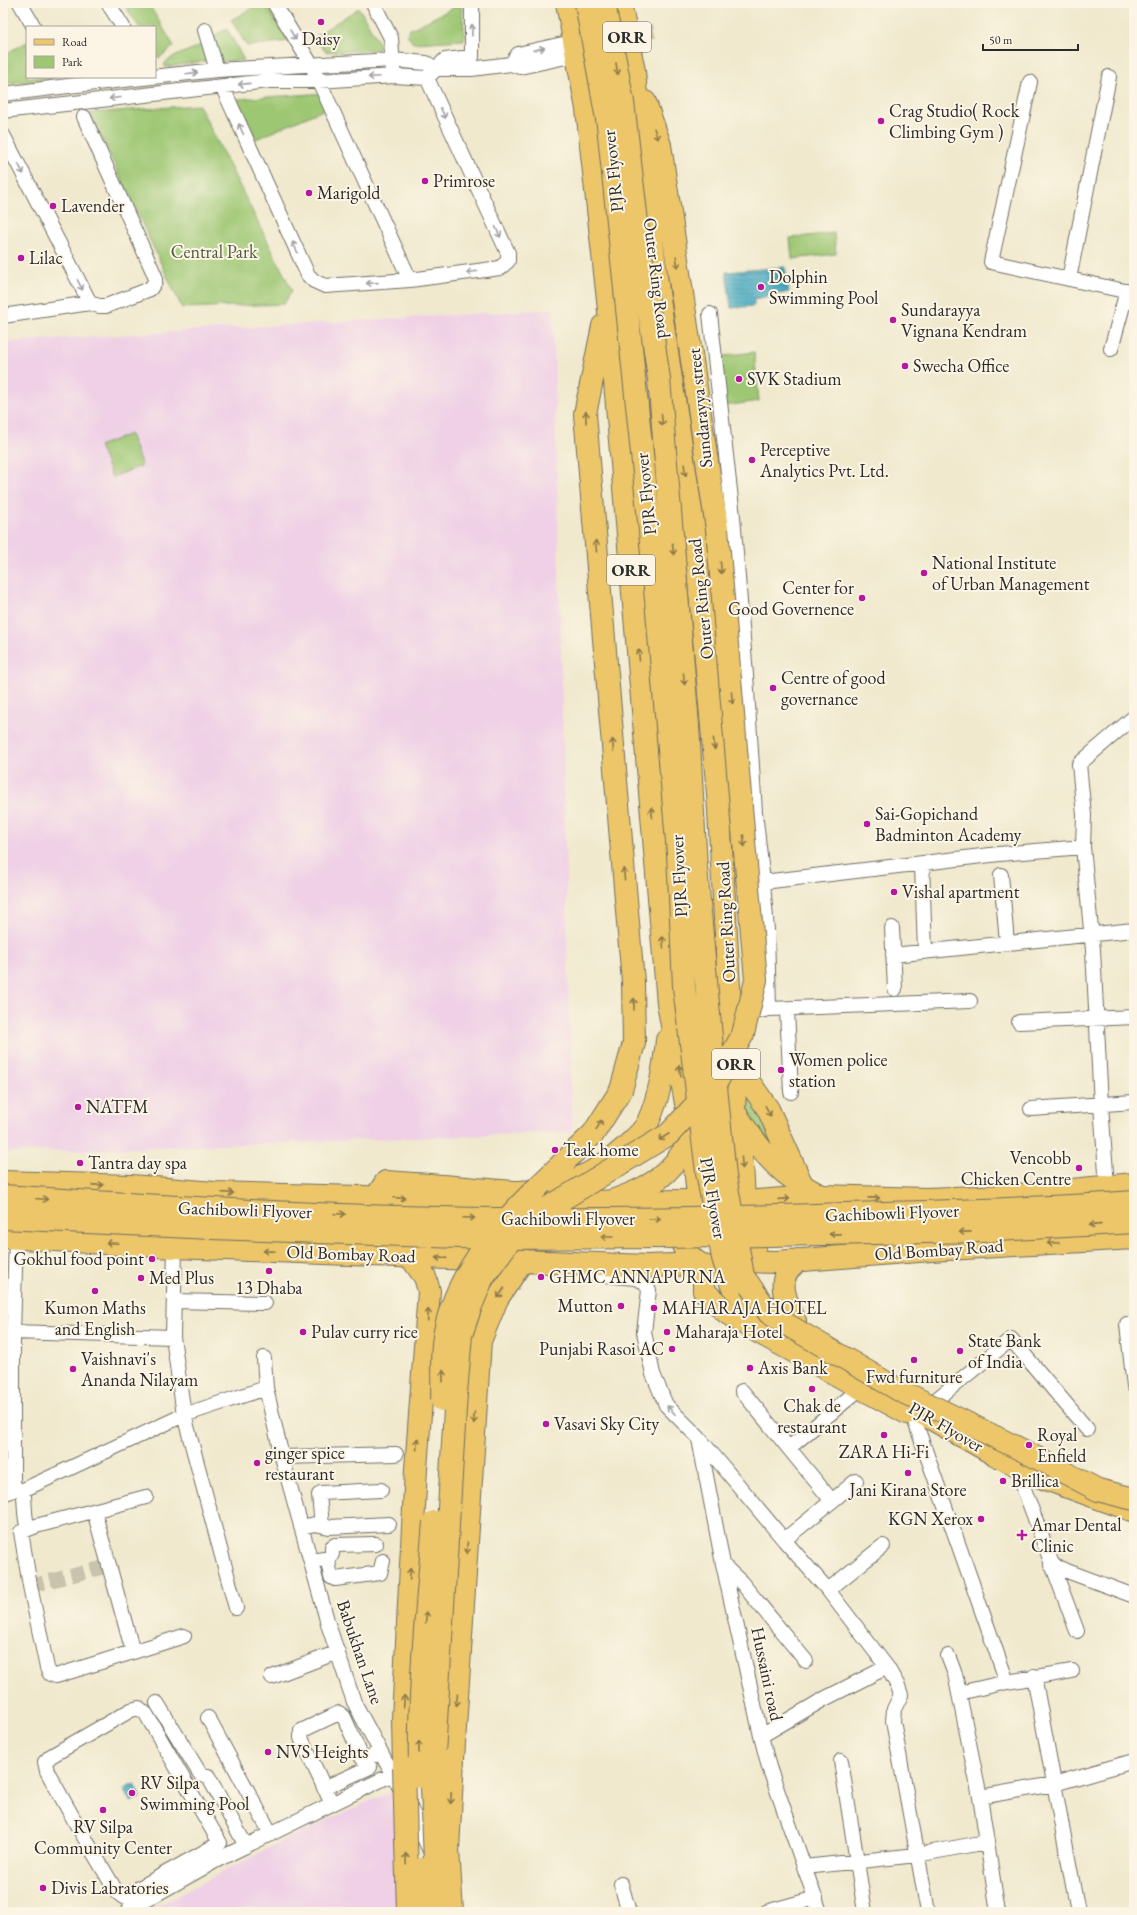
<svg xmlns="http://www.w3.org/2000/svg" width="1137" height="1915" viewBox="0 0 1137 1915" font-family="'EB Garamond',serif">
<defs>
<pattern id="water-rules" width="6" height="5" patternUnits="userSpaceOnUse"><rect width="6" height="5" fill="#41a8c1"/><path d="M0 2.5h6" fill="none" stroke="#37899d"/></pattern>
</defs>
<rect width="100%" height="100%" fill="#fcf5e5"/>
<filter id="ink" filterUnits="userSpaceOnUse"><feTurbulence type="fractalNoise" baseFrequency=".025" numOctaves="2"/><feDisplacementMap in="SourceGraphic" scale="8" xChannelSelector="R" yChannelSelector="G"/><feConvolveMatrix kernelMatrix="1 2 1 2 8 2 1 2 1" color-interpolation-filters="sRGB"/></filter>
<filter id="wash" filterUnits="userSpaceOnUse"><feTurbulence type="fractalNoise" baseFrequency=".012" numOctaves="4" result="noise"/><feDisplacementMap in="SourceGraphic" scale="16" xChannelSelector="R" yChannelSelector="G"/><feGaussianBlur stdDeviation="0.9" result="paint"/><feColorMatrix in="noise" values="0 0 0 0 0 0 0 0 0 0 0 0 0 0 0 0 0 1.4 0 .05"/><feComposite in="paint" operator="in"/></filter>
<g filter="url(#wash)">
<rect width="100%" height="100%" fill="#f0e9ce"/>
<path fill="#efd0e6" d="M553,309L572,1132L3,1153V342Z
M392,1791L402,1880L401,1912H146L288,1838Z"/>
<path fill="#9ec773" stroke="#64794f" d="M123,3H148L174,46L159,58L155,52V27H139Z
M261,3H264L289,41L247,46L231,20Z
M461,4L465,35L464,40L413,43L407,35L409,30Z
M359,8L381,47L376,50L326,52L314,37Z
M227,29L244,60L219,62L212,40L217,34Z
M27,42V77H50L51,79L3,84V55Z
M204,44L212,60L165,67V63L173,57Z
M327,93L332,106L256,139L239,104L238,99Z
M199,105L292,290L284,304L182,308L90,113Z
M834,233L836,254L792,259L790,238Z
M754,352L759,401L724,406L718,357Z
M130,434L142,466L112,477L99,446Z
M752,1097L786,1164L751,1119L748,1103Z"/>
<path fill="url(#water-rules)" stroke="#366a76" d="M785,267L789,292L754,299V306L731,308L726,272Z
M134,1784L141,1797L131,1802L124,1789Z"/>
</g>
<g filter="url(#ink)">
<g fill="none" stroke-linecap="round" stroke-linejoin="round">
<path stroke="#c9c3ad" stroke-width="14" stroke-dasharray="14 7" stroke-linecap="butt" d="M620,38L658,30
M30,1586L109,1566"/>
<g stroke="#706e64" stroke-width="16">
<path id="minor" d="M20,3L34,27
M108,3L123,27
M274,3L312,66L410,280
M373,3L391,38L393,70
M205,30L217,70
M1030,82L991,262L1134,293
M222,86L308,275L314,281L325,286L410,280L500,268L508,261V253L427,78
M3,94L68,86L217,70L392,60L426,63L437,69H471L511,64L520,67L566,57L571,48L563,44L518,54L511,64
M3,111L269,81H318L394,76L427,78L445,60L472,57V3
M84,117L155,276V282L150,289L106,306H99L90,303
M3,135L90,303L3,316
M1069,279L1109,77
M710,314L733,517L746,675L755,812L763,882L999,854L1083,847
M1111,349L1127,291
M922,864L925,952
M1001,875L1007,943
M892,928L895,989
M893,955L1134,930
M769,1009L970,1001
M787,1010L791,1092
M760,1011L769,1009L767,931L763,882
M1019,1022L1134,1017
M1031,1109L1134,1102
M1107,1186L1101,1105L1093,950L1083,847L1084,815L1079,764L1134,717
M175,1247L173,1337L184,1415L236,1608
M591,1271L595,1274L635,1278L645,1282L649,1290L644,1332L653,1374L666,1405L699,1438L784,1540L828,1590L887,1667L898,1686L901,1695L894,1709L893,1721L928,1912
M174,1301L265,1303
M1134,1324H1127L1134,1386
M13,1332L173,1337
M266,1388L282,1457L328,1624L354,1702L409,1805L431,1853
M742,1391L832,1501L784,1540
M932,1403L1011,1339L1087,1429
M913,1416L1007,1682L1072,1671
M699,1439L723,1564L761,1736L769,1767L820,1912
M789,1448L862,1387
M282,1457L396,1454
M1022,1477L1024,1489L1077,1631
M16,1489L13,1483V1332L16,1238
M23,1490C26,1505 23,1513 28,1528
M3,1494L16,1489L23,1490L184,1415L266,1388L264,1358
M146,1497L36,1526L21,1532L30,1586L47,1668L50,1674L56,1676L184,1636
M832,1501L856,1481
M94,1511L133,1652
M322,1525L319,1495L321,1493L381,1490
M301,1527L315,1524L329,1527L389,1524
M311,1561L324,1559L328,1561L331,1577L335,1579L380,1573L383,1561
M328,1561L332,1554V1547L335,1545L376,1544
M723,1565L741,1582L806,1661
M1051,1565L1134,1596
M828,1590L883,1546
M948,1656L955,1674L980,1797L998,1912
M1034,1676L1078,1912
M272,1677L338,1652
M959,1693L1007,1682
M157,1703L199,1772L201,1775L208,1776L246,1846
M139,1708L146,1714L220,1843L123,1897L116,1891L77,1825L47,1771L45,1762L51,1756L131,1710Z
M208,1718L271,1834
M761,1736L824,1699L887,1667
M841,1761L865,1912
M324,1788L370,1767
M980,1797L1054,1784L1134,1761
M332,1804L301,1738V1731L339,1713L344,1717L362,1758L365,1759L381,1752
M804,1867L917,1855L986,1842
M621,1884L629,1912
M128,1910L219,1859L393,1774
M766,1912L816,1898"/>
</g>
<g stroke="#706e64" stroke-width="24">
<path id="primary" d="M736,1063L768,1109L803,1187
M3,1182L131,1186L214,1193L509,1201
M548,1202L693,1201
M746,1202L821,1196L926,1199L1008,1196L1134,1184
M3,1237L175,1247L648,1266L699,1264
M743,1261L777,1262L931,1250L1134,1238
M704,1266V1291L727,1313L760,1333L907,1413
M795,1321C789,1307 778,1287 787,1272C789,1268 795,1264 798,1260
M453,1759L480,1341L497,1299L523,1260
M404,1768L403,1719L416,1469L429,1291L425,1277L410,1256"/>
</g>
<g stroke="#706e64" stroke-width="24">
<path id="motorway" d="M567,3L587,109L608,300L668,1003L692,1137L698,1197
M620,3L634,71L640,143L659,299L695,538L718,794L729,988L736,1063L734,1111L742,1164L744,1199
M645,102L660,145L717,529
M738,1117C761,1153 783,1177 821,1196
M542,1183L593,1134L621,1090L634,1043L633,982L585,414L603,326
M680 1230a39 39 0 1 1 78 0a39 39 0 1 1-78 0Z
M606,1203C649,1189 670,1177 692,1137
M375,1255L376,1197L386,1182C417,1184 447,1186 477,1189C491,1190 506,1192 519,1192C560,1191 596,1174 626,1147C633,1140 644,1131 648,1122C660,1095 664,1068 667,1040
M732,1286L757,1314L779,1333L806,1348
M893,1397L992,1453L1043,1478L1134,1511"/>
</g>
<use href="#minor" stroke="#fff" stroke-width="14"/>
<use href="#primary" stroke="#ecc669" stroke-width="22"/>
<use href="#motorway" stroke="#ecc669" stroke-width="22"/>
<g stroke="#706e64" stroke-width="24" stroke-linecap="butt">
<path id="primary-bridge" d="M3,1196C167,1207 332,1217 497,1219C613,1220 729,1218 844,1214C941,1212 1037,1209 1134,1202
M3,1218L211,1228L488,1238L667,1237L981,1231L1134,1222
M404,1768L408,1912
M452,1912L448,1849L453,1759"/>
</g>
<g stroke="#706e64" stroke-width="24" stroke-linecap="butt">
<path id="motorway-bridge" d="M586,3L608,125L650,531L678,853L684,987L707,1172L723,1258L732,1286
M604,3L623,102L639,239L659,379L688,725L696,867L711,1037L725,1176L743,1276L769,1313L791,1327L899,1390L1022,1450L1098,1490L1134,1499
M442,1400C443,1382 441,1362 443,1344C450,1280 497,1226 542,1183
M420,1777C418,1692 427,1606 434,1522
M421,1869V1912
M437,1912L432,1787L456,1393L461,1335L471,1306L483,1277L508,1243L538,1214L669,1134L716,1083L743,1034L756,980L717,529"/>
</g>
<use href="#primary-bridge" stroke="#ecc669" stroke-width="22"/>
<use href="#motorway-bridge" stroke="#ecc669" stroke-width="22"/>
</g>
<defs><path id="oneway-shaft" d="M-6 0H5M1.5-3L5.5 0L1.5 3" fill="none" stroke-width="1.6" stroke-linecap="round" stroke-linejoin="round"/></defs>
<g stroke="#a0a0a0">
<use href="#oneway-shaft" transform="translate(472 30) rotate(-89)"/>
<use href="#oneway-shaft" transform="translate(293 35) rotate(59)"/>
<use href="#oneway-shaft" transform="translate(539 49) rotate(-13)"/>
<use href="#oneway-shaft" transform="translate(192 73) rotate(-7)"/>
<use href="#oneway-shaft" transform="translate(374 77) rotate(177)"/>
<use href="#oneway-shaft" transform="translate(244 84) rotate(174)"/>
<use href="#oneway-shaft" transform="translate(115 98) rotate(175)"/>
<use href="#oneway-shaft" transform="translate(443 113) rotate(65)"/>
<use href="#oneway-shaft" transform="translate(241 129) rotate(-114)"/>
<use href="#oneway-shaft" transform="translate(21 169) rotate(63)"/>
<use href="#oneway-shaft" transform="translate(498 232) rotate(65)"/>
<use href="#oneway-shaft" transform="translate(295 247) rotate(-114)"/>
<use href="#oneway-shaft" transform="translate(472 272) rotate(172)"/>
<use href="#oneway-shaft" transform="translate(372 283) rotate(176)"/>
<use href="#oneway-shaft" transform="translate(80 285) rotate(63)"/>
<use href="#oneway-shaft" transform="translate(671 1410) rotate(-134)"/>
</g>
<g stroke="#8c784a">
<use href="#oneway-shaft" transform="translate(617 69) rotate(80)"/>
<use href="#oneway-shaft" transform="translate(656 134) rotate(71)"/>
<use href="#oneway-shaft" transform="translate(677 262) rotate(82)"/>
<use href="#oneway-shaft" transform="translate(586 417) rotate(-90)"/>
<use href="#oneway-shaft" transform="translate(662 420) rotate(85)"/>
<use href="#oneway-shaft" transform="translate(685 470) rotate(81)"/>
<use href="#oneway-shaft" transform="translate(596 546) rotate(-95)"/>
<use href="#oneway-shaft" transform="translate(673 549) rotate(85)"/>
<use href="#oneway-shaft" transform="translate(721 568) rotate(85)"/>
<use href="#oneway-shaft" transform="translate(639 655) rotate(-95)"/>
<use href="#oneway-shaft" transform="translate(684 679) rotate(85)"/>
<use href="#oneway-shaft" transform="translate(732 698) rotate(85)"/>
<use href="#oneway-shaft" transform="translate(714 744) rotate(85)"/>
<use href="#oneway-shaft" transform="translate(613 745) rotate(-95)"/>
<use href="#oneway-shaft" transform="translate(652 813) rotate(-95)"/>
<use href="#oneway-shaft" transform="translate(744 841) rotate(85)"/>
<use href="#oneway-shaft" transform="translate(624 874) rotate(-95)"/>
<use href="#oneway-shaft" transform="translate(663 942) rotate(-95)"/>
<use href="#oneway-shaft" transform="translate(634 1004) rotate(-90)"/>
<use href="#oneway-shaft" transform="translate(680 1071) rotate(-100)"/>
<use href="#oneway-shaft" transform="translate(768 1111) rotate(63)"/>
<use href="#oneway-shaft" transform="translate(599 1125) rotate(-58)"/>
<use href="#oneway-shaft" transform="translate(664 1137) rotate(147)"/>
<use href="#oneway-shaft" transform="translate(742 1163) rotate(84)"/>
<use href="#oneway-shaft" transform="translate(98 1185) rotate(1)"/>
<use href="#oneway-shaft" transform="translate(228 1193) rotate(2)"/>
<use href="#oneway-shaft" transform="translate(400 1198) rotate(2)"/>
<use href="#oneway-shaft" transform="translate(874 1198) rotate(1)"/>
<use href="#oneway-shaft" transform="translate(42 1199) rotate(3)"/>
<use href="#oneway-shaft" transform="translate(784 1199) rotate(-4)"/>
<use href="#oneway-shaft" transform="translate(340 1214) rotate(2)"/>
<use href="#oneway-shaft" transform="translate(469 1218) rotate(2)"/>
<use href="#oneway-shaft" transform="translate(655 1219)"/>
<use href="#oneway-shaft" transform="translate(1095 1225) rotate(176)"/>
<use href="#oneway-shaft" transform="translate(965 1232) rotate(179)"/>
<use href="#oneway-shaft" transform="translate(835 1234) rotate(179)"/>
<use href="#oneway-shaft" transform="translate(607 1237) rotate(180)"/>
<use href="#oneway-shaft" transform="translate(112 1243) rotate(-177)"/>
<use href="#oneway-shaft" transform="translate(1053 1243) rotate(177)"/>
<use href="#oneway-shaft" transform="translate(269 1251) rotate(-178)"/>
<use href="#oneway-shaft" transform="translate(441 1258) rotate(-178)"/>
<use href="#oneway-shaft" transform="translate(501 1293) rotate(124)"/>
<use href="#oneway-shaft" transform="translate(428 1315) rotate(-87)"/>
<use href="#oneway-shaft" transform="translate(443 1376) rotate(-90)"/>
<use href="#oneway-shaft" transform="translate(474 1418) rotate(94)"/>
<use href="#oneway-shaft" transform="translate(417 1444) rotate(-86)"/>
<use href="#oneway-shaft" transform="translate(467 1548) rotate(94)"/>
<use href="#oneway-shaft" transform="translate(410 1574) rotate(-87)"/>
<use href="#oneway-shaft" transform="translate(426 1617) rotate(-86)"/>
<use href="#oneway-shaft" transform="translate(457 1700) rotate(94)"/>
<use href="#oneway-shaft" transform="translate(404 1701) rotate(-87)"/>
<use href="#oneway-shaft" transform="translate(419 1747) rotate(-90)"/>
<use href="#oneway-shaft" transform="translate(451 1798) rotate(93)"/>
<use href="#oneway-shaft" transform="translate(406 1859) rotate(-92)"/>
</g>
</g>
<g fill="#b5179e" stroke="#fcf5e5" stroke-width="1.5">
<circle cx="321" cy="22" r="4"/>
<circle cx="881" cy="121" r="4"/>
<circle cx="425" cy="181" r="4"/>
<circle cx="309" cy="193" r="4"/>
<circle cx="53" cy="206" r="4"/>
<circle cx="21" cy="258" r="4"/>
<circle cx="761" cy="287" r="4"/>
<circle cx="893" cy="320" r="4"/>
<circle cx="905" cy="366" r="4"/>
<circle cx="739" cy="379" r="4"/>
<circle cx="752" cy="460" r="4"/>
<circle cx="924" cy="573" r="4"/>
<circle cx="862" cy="598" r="4"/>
<circle cx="773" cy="688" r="4"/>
<circle cx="867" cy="824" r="4"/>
<circle cx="894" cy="892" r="4"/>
<circle cx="781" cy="1070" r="4"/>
<circle cx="78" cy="1107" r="4"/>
<circle cx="555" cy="1150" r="4"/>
<circle cx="80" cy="1163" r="4"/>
<circle cx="1079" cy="1168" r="4"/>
<circle cx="152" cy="1259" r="4"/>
<circle cx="269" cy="1271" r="4"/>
<circle cx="541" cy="1277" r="4"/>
<circle cx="141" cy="1278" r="4"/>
<circle cx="95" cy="1291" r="4"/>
<circle cx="621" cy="1306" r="4"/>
<circle cx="654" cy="1308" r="4"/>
<circle cx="303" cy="1332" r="4"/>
<circle cx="667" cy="1332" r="4"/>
<circle cx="672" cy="1349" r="4"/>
<circle cx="960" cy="1351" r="4"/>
<circle cx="914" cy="1360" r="4"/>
<circle cx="750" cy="1368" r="4"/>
<circle cx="73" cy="1369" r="4"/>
<circle cx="812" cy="1389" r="4"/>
<circle cx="546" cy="1424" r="4"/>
<circle cx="884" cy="1435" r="4"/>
<circle cx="1029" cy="1445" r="4"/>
<circle cx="257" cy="1463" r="4"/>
<circle cx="908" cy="1473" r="4"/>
<circle cx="1003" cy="1481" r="4"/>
<circle cx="981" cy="1519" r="4"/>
<path d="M1020 1529h4v4h4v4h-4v4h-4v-4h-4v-4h4z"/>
<circle cx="268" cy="1752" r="4"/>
<circle cx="132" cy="1793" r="4"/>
<circle cx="103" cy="1810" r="4"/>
<circle cx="43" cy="1888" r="4"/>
</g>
<g text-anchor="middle" stroke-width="4" stroke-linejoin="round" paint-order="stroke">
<g fill="#fcf5e5" stroke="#6a6863" stroke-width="1">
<rect x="603" y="22" width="48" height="30" rx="3"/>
<rect x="607" y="555" width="48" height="30" rx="3"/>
<rect x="712" y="1049" width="48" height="30" rx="3"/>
</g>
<g font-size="17" font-weight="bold" fill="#2b2b2b">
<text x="627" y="43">ORR</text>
<text x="631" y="576">ORR</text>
<text x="736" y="1070">ORR</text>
</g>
<g font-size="18" fill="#2b2b2b" stroke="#fcf5e5" text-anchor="start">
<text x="321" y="45" text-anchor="middle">Daisy</text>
<text x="889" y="117">Crag Studio( Rock<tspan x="889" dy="21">Climbing Gym )</tspan></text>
<text x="433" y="187">Primrose</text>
<text x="317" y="199">Marigold</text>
<text x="61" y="212">Lavender</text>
<text x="29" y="264">Lilac</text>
<text x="769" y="283">Dolphin<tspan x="769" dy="21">Swimming Pool</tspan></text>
<text x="901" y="316">Sundarayya<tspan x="901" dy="21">Vignana Kendram</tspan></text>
<text x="913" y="372">Swecha Office</text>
<text x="747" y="385">SVK Stadium</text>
<text x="760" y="456">Perceptive<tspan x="760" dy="21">Analytics Pvt. Ltd.</tspan></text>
<text x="932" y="569">National Institute<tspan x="932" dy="21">of Urban Management</tspan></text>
<text x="854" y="594" text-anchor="end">Center for<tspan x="854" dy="21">Good Governence</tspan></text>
<text x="781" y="684">Centre of good<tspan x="781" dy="21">governance</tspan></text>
<text x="875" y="820">Sai-Gopichand<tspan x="875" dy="21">Badminton Academy</tspan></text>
<text x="902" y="898">Vishal apartment</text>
<text x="789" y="1066">Women police<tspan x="789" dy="21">station</tspan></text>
<text x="86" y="1113">NATFM</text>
<text x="563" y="1156">Teak home</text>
<text x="1071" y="1164" text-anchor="end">Vencobb<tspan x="1071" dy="21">Chicken Centre</tspan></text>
<text x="88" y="1169">Tantra day spa</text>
<text x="144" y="1265" text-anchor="end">Gokhul food point</text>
<text x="549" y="1283">GHMC ANNAPURNA</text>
<text x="149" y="1284">Med Plus</text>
<text x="269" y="1294" text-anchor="middle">13 Dhaba</text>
<text x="613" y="1312" text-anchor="end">Mutton</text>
<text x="95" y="1314" text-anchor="middle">Kumon Maths<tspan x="95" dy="21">and English</tspan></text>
<text x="662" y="1314">MAHARAJA HOTEL</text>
<text x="311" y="1338">Pulav curry rice</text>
<text x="675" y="1338">Maharaja Hotel</text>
<text x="968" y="1347">State Bank<tspan x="968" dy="21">of India</tspan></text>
<text x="664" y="1355" text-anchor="end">Punjabi Rasoi AC</text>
<text x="81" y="1365">Vaishnavi's<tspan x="81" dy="21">Ananda Nilayam</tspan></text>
<text x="758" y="1374">Axis Bank</text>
<text x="914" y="1383" text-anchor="middle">Fwd furniture</text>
<text x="812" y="1412" text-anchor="middle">Chak de<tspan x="812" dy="21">restaurant</tspan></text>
<text x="554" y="1430">Vasavi Sky City</text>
<text x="1037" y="1441">Royal<tspan x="1037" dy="21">Enfield</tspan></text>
<text x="884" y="1458" text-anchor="middle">ZARA Hi-Fi</text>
<text x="265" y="1459">ginger spice<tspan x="265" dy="21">restaurant</tspan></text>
<text x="1011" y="1487">Brillica</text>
<text x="908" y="1496" text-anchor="middle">Jani Kirana Store</text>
<text x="973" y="1525" text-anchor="end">KGN Xerox</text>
<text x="1031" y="1531">Amar Dental<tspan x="1031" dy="21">Clinic</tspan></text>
<text x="276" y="1758">NVS Heights</text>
<text x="140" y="1789">RV Silpa<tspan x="140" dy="21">Swimming Pool</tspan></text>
<text x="103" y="1833" text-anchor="middle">RV Silpa<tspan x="103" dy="21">Community Center</tspan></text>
<text x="51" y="1894">Divis Labratories</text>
</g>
<g font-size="18" fill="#2b2b2b" stroke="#fcf5e5">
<text transform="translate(613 171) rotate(-96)" y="6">PJR Flyover</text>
<text transform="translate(657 278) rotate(83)" y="6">Outer Ring Road</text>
<text transform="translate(700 408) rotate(-96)" y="6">Sundarayya street</text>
<text transform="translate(646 494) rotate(-96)" y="6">PJR Flyover</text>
<text transform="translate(701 599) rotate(-96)" y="6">Outer Ring Road</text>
<text transform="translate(679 876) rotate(-93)" y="6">PJR Flyover</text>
<text transform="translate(726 922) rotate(-93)" y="6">Outer Ring Road</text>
<text transform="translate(713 1198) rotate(80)" y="6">PJR Flyover</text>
<text transform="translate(245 1210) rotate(2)" y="6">Gachibowli Flyover</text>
<text transform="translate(892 1213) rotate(-2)" y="6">Gachibowli Flyover</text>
<text x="568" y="1225">Gachibowli Flyover</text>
<text transform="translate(939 1250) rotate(-4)" y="6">Old Bombay Road</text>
<text transform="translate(351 1254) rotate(2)" y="6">Old Bombay Road</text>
<text transform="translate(946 1427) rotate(30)" y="6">PJR Flyover</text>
<text transform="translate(360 1652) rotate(71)" y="6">Babukhan Lane</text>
<text transform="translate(767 1674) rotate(78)" y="6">Hussaini road</text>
</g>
<g font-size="18" fill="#4e5a41" stroke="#fcf5e5">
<text x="214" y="258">Central Park</text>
</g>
</g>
<rect width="1137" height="1915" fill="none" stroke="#fcf5e5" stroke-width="16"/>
<rect x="26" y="26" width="130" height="52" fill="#fcf5e5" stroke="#a8a49b"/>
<rect x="34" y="39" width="20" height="6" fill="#ecc669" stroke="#a8a49b"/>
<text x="62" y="46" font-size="12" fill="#2b2b2b">Road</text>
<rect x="34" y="56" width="20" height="12" fill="#9ec773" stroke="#a8a49b"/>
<text x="62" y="66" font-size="12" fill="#2b2b2b">Park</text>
<path d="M983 44v6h95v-6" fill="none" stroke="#2b2b2b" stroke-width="2"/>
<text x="989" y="44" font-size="12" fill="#2b2b2b" stroke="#fcf5e5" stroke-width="3" paint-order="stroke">50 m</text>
</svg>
